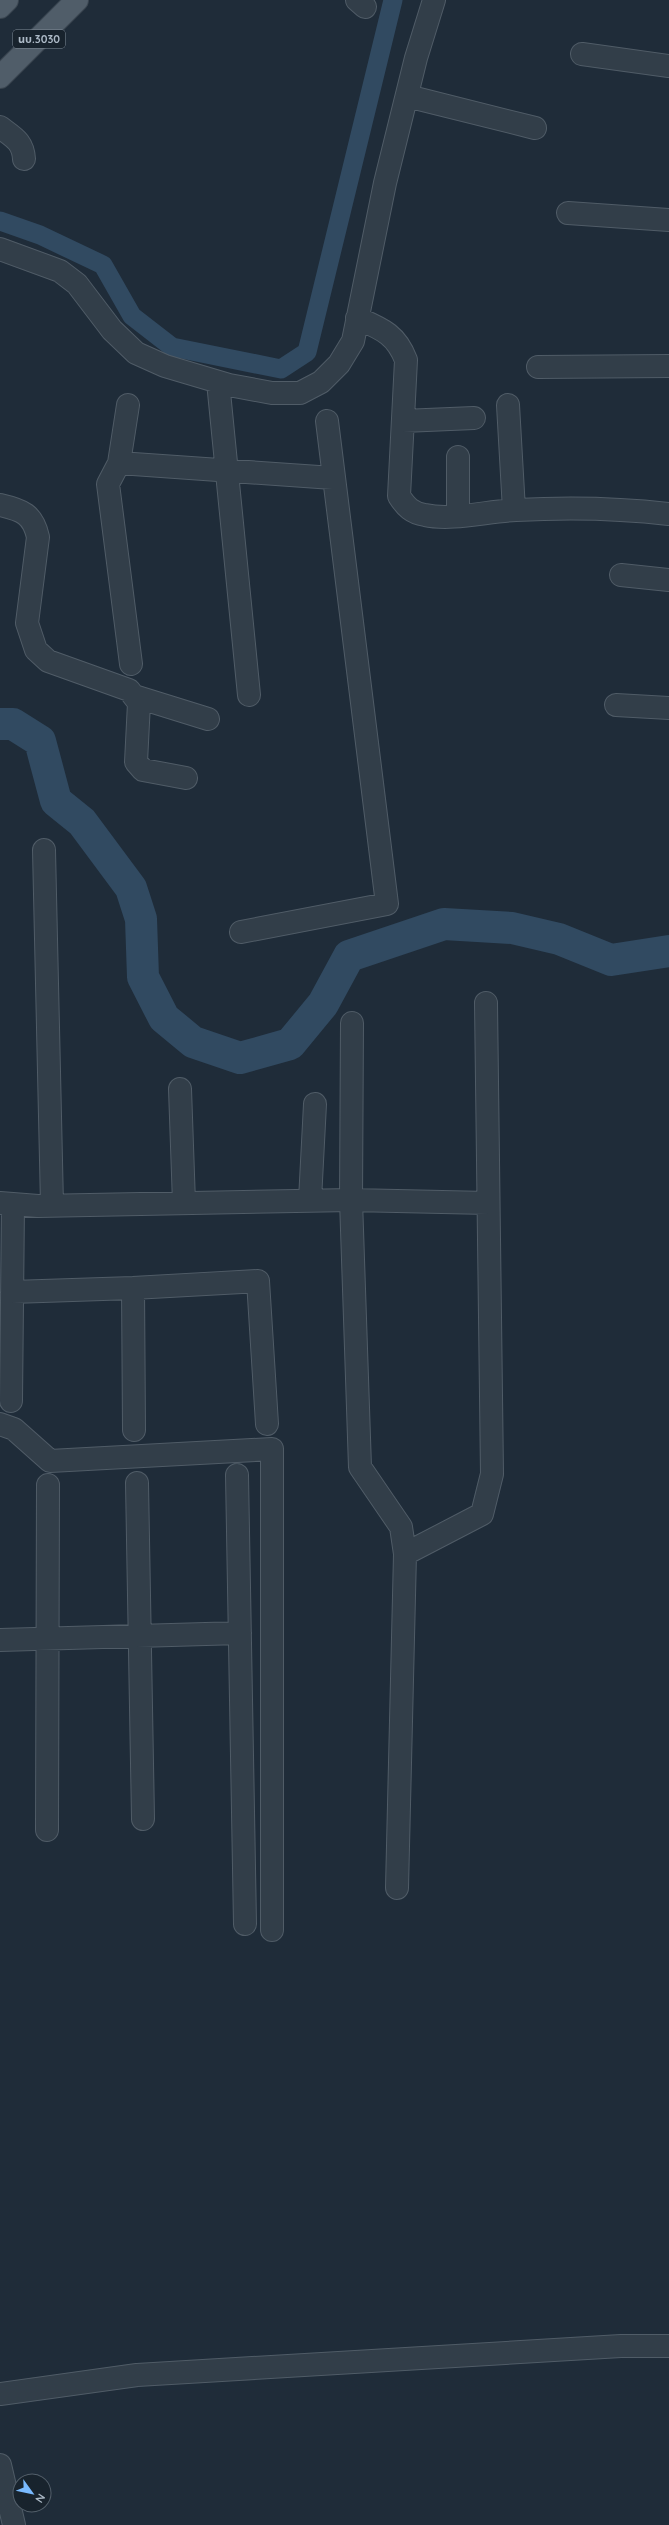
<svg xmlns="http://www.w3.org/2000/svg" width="669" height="2525" viewBox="0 0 669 2525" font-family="Quicksand,'Noto Sans Thai',sans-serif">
<rect width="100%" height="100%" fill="#1f2c39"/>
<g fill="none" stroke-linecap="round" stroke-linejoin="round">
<path stroke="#314a61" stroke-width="19" d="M0,221L40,235L103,265L132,316L172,347L281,369L307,352L393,0"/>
<path stroke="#314a61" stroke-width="32" d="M0,724H13L40,741L56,801L82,822L131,888L141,919L143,977L164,1018L193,1042L240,1058L290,1044L323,1004L349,956L444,924L512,928L559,939L611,960L669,951"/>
<g stroke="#505c67" stroke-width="24">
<path id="minor" d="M357,0L365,7
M582,54L669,66
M407,96L535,128
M0,127C13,137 23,141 24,159
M568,213L669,220
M0,249L60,271L77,284L112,330L136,353L165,366L229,385L272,393H300L321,382L339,364L353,341L385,183L416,58L434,0
M357,318C382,329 396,334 406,360L399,496C406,507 412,513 425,515C452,521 488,511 516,510C568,507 618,508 669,514
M538,367L669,366
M218,382L249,695
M128,405L119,463L108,484L131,664
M508,405L514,510
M403,421L474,418
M458,457V516
M119,463L333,478
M0,505C22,510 33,514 38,537L27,623L36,650L48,661L129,690L139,703L136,762L143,770L186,778
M621,575L669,580
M134,696L208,719
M616,705L669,708
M44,850L52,1205
M241,932L387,904L327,421
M352,1023L351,1200L360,1467L401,1527L405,1554L397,1888
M180,1089L184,1203
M310,1200L315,1104
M0,1203L38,1206L351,1200L488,1203
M133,1288L134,1430
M12,1292L133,1288L258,1281L267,1424
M11,1401L13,1204
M0,1424L14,1429L50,1461L272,1449V1930
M237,1475L245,1924
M137,1483L143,1819
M405,1554L482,1514L492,1474L486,1003
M0,1640L240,1633
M47,1830L48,1485
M0,2394L137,2375L621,2346H669
M0,2465L14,2525"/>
</g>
<g stroke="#3c4752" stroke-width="24">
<path id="major" d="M0,7L7,0
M0,77L77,0"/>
</g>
<use href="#minor" stroke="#323e49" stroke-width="22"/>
<use href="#major" stroke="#505d69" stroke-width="22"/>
</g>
<g text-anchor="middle" stroke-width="3" stroke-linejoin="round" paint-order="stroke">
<rect fill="#18232d" stroke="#808c98" stroke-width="1" x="13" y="30" width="52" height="18" rx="3"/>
<g font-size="11" font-weight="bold" fill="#acb9c6">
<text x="39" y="43">นบ.3030</text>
</g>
</g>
<g transform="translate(32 2493) rotate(123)"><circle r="19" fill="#18232d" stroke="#535f6a"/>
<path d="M0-3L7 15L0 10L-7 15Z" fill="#79baff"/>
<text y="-6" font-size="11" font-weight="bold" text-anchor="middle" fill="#acb9c6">N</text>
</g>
</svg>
